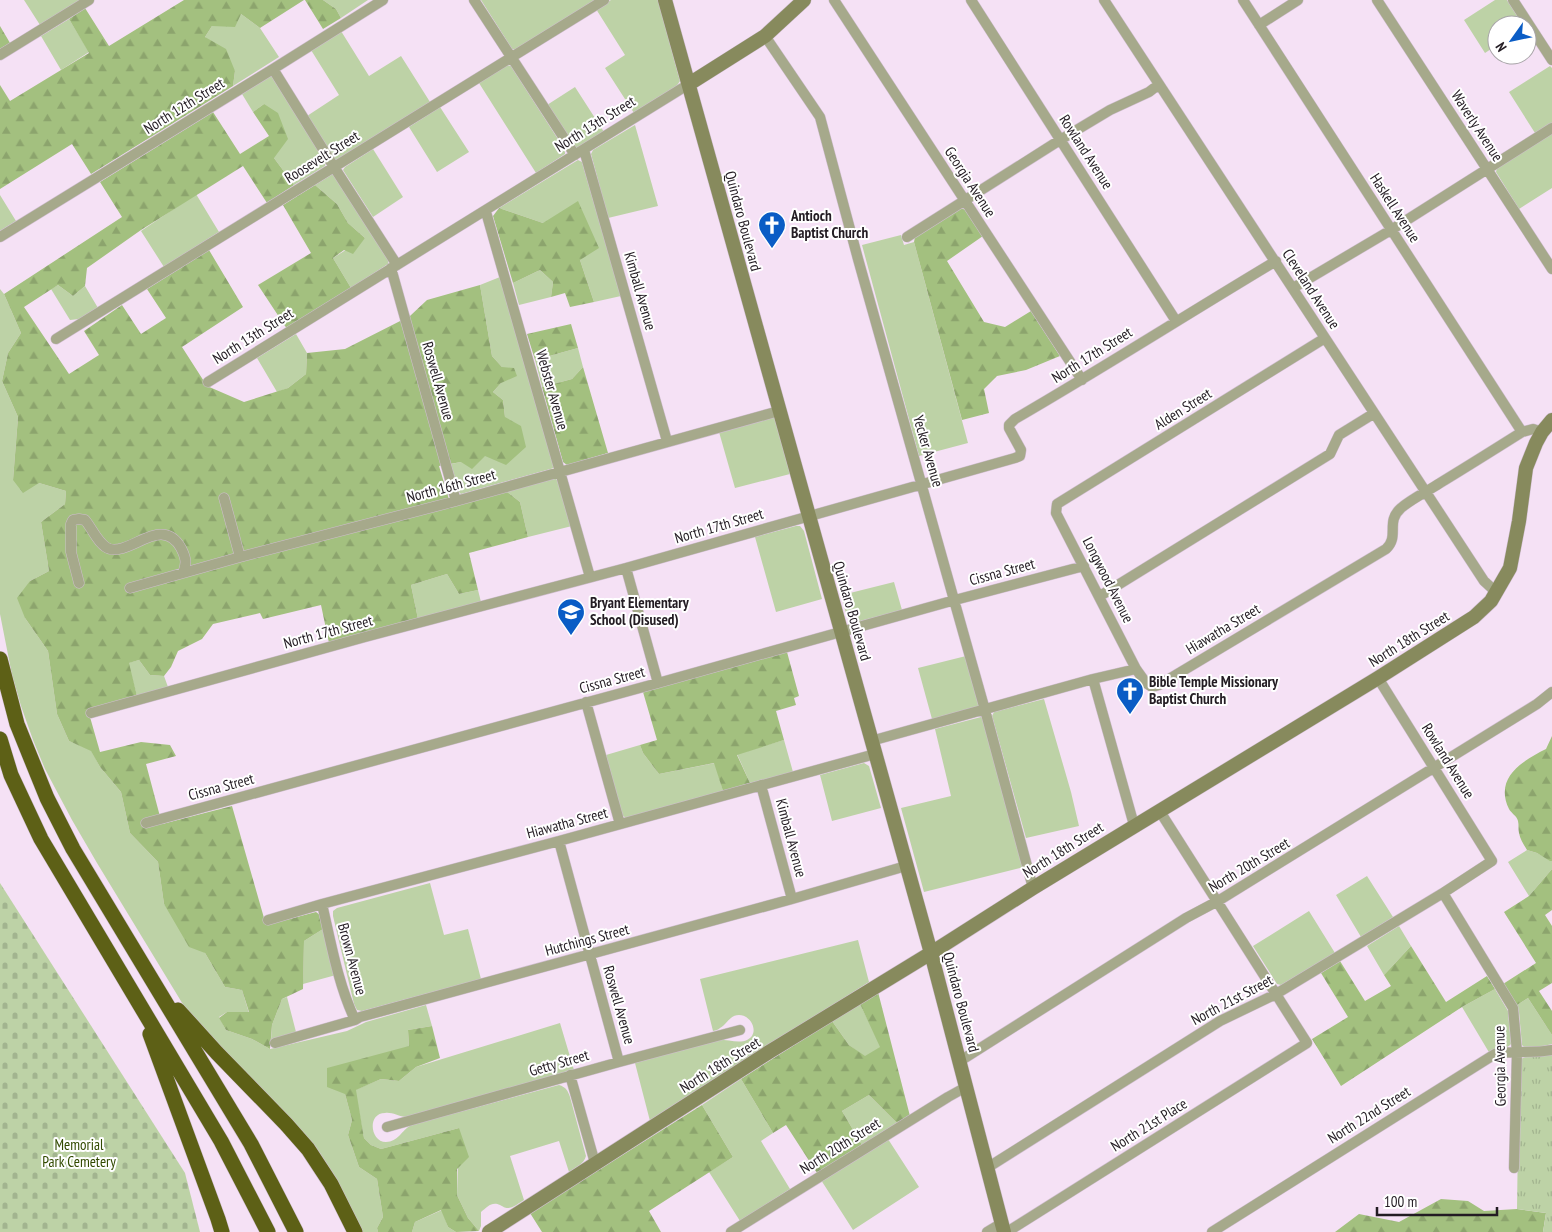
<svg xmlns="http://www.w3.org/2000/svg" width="1552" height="1232" viewBox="0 0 1552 1232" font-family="'PT Sans Narrow',sans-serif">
<defs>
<pattern id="forest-firs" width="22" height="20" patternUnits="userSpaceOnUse" patternTransform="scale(1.25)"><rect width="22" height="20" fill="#a3c07f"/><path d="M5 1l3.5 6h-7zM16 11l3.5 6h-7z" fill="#8ca46d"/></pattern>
<pattern id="cemetery-stones" width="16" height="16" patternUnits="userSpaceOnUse" patternTransform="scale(1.25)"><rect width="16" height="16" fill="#bdd2a6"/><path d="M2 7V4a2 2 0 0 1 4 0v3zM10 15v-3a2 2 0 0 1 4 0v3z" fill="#a2b48f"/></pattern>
<pattern id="park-tufts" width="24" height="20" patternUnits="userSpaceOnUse" patternTransform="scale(1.25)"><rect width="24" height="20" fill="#bdd2a6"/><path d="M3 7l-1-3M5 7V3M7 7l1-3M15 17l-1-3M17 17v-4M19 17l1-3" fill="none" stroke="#a2b48f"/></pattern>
</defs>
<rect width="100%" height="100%" fill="#f5e1f5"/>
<path fill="#bdd2a6" d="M24,0H81L40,25Z
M323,0H368L341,18L336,9Z
M481,0H595L516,50L512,49Z
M611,0H658L680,81L676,87L634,113L605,68L625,55L596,9Z
M1495,0H1507L1523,25H1497V45L1485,53L1464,20Z
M241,14L260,28L279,57L233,86L235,71L205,37L212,26Z
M69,19L89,52L61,70L41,36Z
M341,31L369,76L401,56L430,102L339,159H335L307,116L339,95L311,50Z
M507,65L511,66L565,150V154L536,173L479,83Z
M1550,66L1552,68V123L1535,133L1509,92Z
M269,76L272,77L326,162L325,166L294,185L274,158L264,104L253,112L242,94Z
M575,87L604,132L579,148L575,147L547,105Z
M440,107L469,152L437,172L409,127Z
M635,125L658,206L608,218L591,154L593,150Z
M1552,133V188L1519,209L1496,172L1497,168Z
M373,149L403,197L373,217L343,170L345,167Z
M578,160L582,162L621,296L594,302L580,260L543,223L499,208Z
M331,175H334L389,259L388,264L351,288L333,258L365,238L348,223L337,204L315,185Z
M196,194L219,232L164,267L141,231Z
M0,195L16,221L0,231Z
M901,235L904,245L914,242L968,443L919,456L862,245Z
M540,270L553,282L551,297L519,305L513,283Z
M500,277L554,468L461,494L458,491L451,464L461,462L505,417L503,400L493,392L501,383L502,367L492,356L480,285Z
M58,285L73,296L85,286L98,308L79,319L70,320L51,289Z
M0,289L4,294L21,333L8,353L2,381L18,417L13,480L39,483L66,491L65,504L41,522L49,571L30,581L25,618L48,651L57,714L69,741L91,750L100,767L121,792L130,833L158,862L164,904L205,953L225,987L242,990L249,1013L227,1012L219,1017L226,1030L252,1039L270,1049L347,1031L366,1022L426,1005L432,1026L408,1030L409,1046L345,1094L352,1120L348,1135L359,1167L377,1179L383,1217L377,1228L378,1232H360L346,1201L187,1011L97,863L72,820L45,769L33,740L21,706L12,675L0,614Z
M296,334L307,353L306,374L288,388L277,392L257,358Z
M578,348L583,367L572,379L542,387L535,360Z
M773,417L775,418L790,474L735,488L719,432Z
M555,478L558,481L572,526L528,537L520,502L506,491Z
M796,526H800L804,531L822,599L776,612L755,537Z
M447,574L459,594L478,590L481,602L418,619L411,585Z
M894,582L902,610L853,623C845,618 844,604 842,595Z
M966,656L980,703L977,707L932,719L918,668Z
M139,660L150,675L164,676L168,687L137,696L128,663Z
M1044,699L1071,792L1079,826L1026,838L992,716L994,712Z
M981,717L984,719L1024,867L924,892L901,808L951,796L935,729Z
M784,740L793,772L750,783L737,754Z
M640,745L643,753L659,774L715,763L723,791L626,818L622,815L606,755Z
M864,763L869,766L881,808L832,821L820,775Z
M1527,850L1537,853L1552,861V869L1529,896L1508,862Z
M1367,876L1393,917L1361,937L1336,895Z
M430,883L444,935L468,929L481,979L362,1011L357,1010L354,1004L333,916V911L337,908Z
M1309,911L1335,953L1281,985L1277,984L1253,946Z
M1399,926L1411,946L1384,975L1367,946Z
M323,929L336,975L303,984L304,941Z
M858,940L869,982L650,1121L635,1063L716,1040C726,1039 739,1044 747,1040C760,1034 752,1015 739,1015C730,1015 727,1024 720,1028C718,1030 716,1030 713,1031L700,979Z
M1495,989L1508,1011L1511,1044C1507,1049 1497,1050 1490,1054L1462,1007Z
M287,997L296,1032L271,1040L272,1025L282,999Z
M1528,998L1552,1035V1044L1535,1048H1525L1522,1045L1519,1012L1517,1005Z
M860,1004L881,1047L865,1057L849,1045L832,1021Z
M560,1023L574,1070L405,1117C398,1116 392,1112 385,1113C367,1113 370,1142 386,1142C398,1142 402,1130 411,1125L559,1085C566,1087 568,1091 570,1097L586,1156C584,1164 576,1167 569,1172L559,1141L510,1156L524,1200C519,1203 513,1208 508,1208C504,1208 504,1207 500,1205C492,1201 487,1207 481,1212V1226L479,1231L468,1218L457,1195L459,1128L381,1149L371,1145L364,1138L355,1090L381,1079L399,1081L416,1067Z
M741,1079L773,1133L761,1141L790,1189L740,1221L709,1172L733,1157L702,1105Z
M869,1095L897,1123L862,1145L842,1111Z
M888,1139L919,1187L853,1230L821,1180Z
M442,1210L448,1227L456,1232H412L415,1222Z"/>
<path fill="url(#forest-firs)" d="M184,0H304L260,28L241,14L235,27L212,26L205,37L226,49L235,71L233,86L91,174L72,144L0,189V85L10,101L89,53L69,19L85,8L109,46Z
M305,0H323L336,9L341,18L323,29Z
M0,26L10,43L0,49Z
M264,104L278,113L288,139L274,158L294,185L267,203L243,166L141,230L87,268L85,286L73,296L58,285L24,307L69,374L99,355L84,331L122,305L141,334L166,318L147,289L209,250L243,307L182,347L207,386L244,402L288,388L306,374L307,353L345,349L410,316L427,300L480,285L492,356L502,367L514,368L517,376L501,383L493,392L503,400L505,417L521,426L526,447L506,465L485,456L472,469L461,462L439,466L451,506L506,491L520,502L528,537L469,553L478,590L459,594L447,574L411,585L418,619L329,643L321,605L263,619L260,613L213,624L202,639L178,651L171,667L164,676L150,675L139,660L129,663L137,696L88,710L100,752L141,742L170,745L176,756L146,764L162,824L232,806L266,925L316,912L320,915L323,929L304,941L303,989L282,999L272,1025L270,1049L252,1039L226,1030L219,1018L227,1012H249L242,990L225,987L205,953L189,947L164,904L158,862L130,833L121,792L100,767L91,751L69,741L57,714L48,651L25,618L17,598L30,581L49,571L41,522L65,504L66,491L39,483L23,493L13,480L18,417L2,381L8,353L21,333L4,294L122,217L100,182L213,112L240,154L269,136L253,112Z
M315,185L337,204L348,223L365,238L353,254L344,250L333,258L351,288L287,329L258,285L311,253L283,205Z
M578,201L599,248L580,260L594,302L570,307L565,293L551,297L553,282L540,270L513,283L493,216L499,208L543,223Z
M960,208L966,210L983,236L947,261L984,322L1005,327L1031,311L1060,356L1026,370L997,376L984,389L989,413L962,420L914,242L915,237Z
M571,324L578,348L535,360L527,334Z
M583,367L608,453L567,465L563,462L542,387L572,379Z
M787,652L799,696L794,698L796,705L776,711L784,740L737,755L750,783L723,791L714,763L659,774L643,753L640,745L657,740L643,692Z
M1552,736V861H1550L1537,853L1527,850C1524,845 1520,839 1519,833C1518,829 1519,825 1518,821C1517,816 1511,813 1509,809C1494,778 1522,761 1546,749Z
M1552,869V910L1545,915L1552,926V983L1539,991L1552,1011V1035L1528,998L1517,1005L1503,984L1536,963L1504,912L1529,896Z
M1411,946L1446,1002L1487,976L1495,989L1462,1007L1341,1086L1312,1039L1348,1017L1321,973L1340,961L1365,1001L1391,986L1384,975Z
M878,992L910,1116L897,1123L869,1095L842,1111L862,1145L817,1173L786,1125L773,1133L741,1079L832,1021L849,1045L865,1056L880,1047L860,1004Z
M432,1026L440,1058L416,1067L399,1081L381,1079L356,1090L364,1138L371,1145L381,1149L459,1128L469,1157L457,1169V1195L468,1218L479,1231L456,1232L448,1227L441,1210L415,1222L412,1232H378L377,1228L383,1217L377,1179L359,1167L348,1135L352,1120L345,1094L327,1087V1068L409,1046L408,1030Z
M702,1105L733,1157L649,1211L661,1232H542L530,1213Z
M1441,1199L1468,1201L1484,1211L1517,1209L1546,1213L1543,1232H1335L1359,1214L1399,1222Z"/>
<path fill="url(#cemetery-stones)" d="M0,883L185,1173L200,1232H0Z"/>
<path fill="url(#park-tufts)" d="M1552,1055V1232H1543L1546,1213L1517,1209L1519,1064L1521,1059L1525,1057Z"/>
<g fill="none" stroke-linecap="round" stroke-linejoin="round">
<g stroke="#cfbecf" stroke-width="11">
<path id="street" d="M474,0L575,155
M834,0L1082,380
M971,0L1176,321
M1104,0L1484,581L1496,592
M1243,0L1522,432
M1377,0L1552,269
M1513,0L1552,60
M1259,25L1298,0
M765,36L820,117L858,259L985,710L1033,888
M0,55L89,0
M273,69L334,167L397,265
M584,150L667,441
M486,212L590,577
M0,237L273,69L383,0
M907,237L1060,140L1110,110L1149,92L1158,85
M391,268L456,501
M1293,288L1391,230L1552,128
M1325,338L1057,504L1056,513L1136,669L1146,683L1152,687L1159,685L1386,549C1400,536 1385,522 1401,508C1413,498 1428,491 1440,483C1468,466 1495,449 1522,432L1533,429L1542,432
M56,339L604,0
M208,382L689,84
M224,498L240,557
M626,568L658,683
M79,583L71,552V524L73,520L79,519L85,520C92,528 99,546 110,549C132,554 162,515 181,548C186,558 187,563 183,573
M130,588L240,557L456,501L779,411
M1100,596L1330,454L1339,435L1373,414
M1093,679L1134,825
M586,702L620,824
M91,713L365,637L626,568L1015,458L1020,456L1021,450L1009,428V425L1015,419C1103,368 1189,313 1276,261
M871,741L1093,679L1136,669
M761,785L792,899
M146,823L658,683L955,600L1084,566
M559,841L619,1062
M1443,893L1513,1008L1517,1052L1514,1168
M322,904C331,943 338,984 355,1020
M268,920L322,904L559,841L875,754
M275,1043L355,1020L360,1017L792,899L906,866
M960,1061L1186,918L1218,901L1537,704L1552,692
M570,1075L595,1163
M387,1127L619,1062L740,1030
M987,1168L1220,1021L1276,994L1443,893L1492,861L1378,678
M731,1232L948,1097L966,1087
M987,1232L1002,1223
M1007,1232L1307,1043L1159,810
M1212,1232L1495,1054C1513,1050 1533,1054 1552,1050"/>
</g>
<g stroke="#cfbecf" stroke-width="15">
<path id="secondary" d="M665,0L931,953L1004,1232
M689,84L765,36L804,0
M489,1232L769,1052L931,953L1033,888L1378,678L1474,617L1491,601L1510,568L1519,521L1526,468L1536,443L1542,432L1552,420"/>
</g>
<g stroke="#cfbecf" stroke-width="16">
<path id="highway" d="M0,659L17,724L47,798L73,849L251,1144L296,1232
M0,739L11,775L41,839L221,1141L268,1232
M178,1010L217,1053L286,1124L308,1149L331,1184L355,1232
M150,1034L218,1219L222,1232"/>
</g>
<use href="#street" stroke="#a6a98b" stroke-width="10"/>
<use href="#secondary" stroke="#878a5d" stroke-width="14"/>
<use href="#highway" stroke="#5d6016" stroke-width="15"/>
</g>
<defs>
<g id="church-pin" transform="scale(1.4375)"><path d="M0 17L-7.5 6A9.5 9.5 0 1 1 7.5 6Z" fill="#0a5cc5" stroke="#fff"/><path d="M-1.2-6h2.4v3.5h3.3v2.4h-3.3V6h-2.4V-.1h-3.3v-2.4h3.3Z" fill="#fff"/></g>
<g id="school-pin" transform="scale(1.4375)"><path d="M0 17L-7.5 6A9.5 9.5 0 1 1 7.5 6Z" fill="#0a5cc5" stroke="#fff"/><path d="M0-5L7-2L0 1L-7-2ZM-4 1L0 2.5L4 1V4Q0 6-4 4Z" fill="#fff"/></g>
</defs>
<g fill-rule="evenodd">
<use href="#church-pin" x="772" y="225"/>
<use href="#school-pin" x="571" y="612"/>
<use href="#church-pin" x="1130" y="691"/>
</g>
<g text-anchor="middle" stroke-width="4" stroke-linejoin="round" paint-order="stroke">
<g font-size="15" fill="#231c23" stroke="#fff">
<text transform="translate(184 106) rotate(-32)" y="5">North 12th Street</text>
<text transform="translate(595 124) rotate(-32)" y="5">North 13th Street</text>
<text transform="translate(1477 126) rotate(57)" y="5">Waverly Avenue</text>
<text transform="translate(1086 152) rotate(57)" y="5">Rowland Avenue</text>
<text transform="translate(322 157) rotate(-32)" y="5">Roosevelt Street</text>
<text transform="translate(970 182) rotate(57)" y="5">Georgia Avenue</text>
<text transform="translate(1395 208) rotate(57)" y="5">Haskell Avenue</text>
<text transform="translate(743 221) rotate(75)" y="5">Quindaro Boulevard</text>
<text transform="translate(1311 289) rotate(57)" y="5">Cleveland Avenue</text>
<text transform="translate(640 291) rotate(74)" y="5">Kimball Avenue</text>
<text transform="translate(253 336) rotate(-32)" y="5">North 13th Street</text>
<text transform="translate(1092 355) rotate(-32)" y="5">North 17th Street</text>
<text transform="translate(438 381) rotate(74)" y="5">Roswell Avenue</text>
<text transform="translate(552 390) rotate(74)" y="5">Webster Avenue</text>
<text transform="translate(1183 409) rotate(-32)" y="5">Alden Street</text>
<text transform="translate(928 451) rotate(74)" y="5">Yecker Avenue</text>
<text transform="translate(451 486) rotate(-15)" y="5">North 16th Street</text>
<text transform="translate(719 526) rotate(-16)" y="5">North 17th Street</text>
<text transform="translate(1002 572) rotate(-15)" y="5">Cissna Street</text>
<text transform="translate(1108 580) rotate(63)" y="5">Longwood Avenue</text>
<text transform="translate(852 611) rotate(74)" y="5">Quindaro Boulevard</text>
<text transform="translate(1223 629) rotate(-31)" y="5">Hiawatha Street</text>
<text transform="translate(328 632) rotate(-15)" y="5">North 17th Street</text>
<text transform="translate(1409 639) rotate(-32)" y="5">North 18th Street</text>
<text transform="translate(612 680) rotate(-15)" y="5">Cissna Street</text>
<text transform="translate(1448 761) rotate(58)" y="5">Rowland Avenue</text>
<text transform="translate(221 787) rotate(-15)" y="5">Cissna Street</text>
<text transform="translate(567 823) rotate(-15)" y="5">Hiawatha Street</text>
<text transform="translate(791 838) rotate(75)" y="5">Kimball Avenue</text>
<text transform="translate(1063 850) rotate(-32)" y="5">North 18th Street</text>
<text transform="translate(1249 865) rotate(-31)" y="5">North 20th Street</text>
<text transform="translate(587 940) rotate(-15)" y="5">Hutchings Street</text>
<text transform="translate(352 959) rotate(75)" y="5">Brown Avenue</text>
<text transform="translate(1232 1000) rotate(-28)" y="5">North 21st Street</text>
<text transform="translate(961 1002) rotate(75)" y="5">Quindaro Boulevard</text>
<text transform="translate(619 1005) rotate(74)" y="5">Roswell Avenue</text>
<text transform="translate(559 1063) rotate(-16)" y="5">Getty Street</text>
<text transform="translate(720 1065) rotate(-32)" y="5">North 18th Street</text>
<text transform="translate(1500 1066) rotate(-91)" y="5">Georgia Avenue</text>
<text transform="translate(1369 1115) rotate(-32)" y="5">North 22nd Street</text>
<text transform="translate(1149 1125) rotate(-32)" y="5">North 21st Place</text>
<text transform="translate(840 1146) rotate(-32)" y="5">North 20th Street</text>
</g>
<g font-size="15" font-weight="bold" fill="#231c23" stroke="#fff" text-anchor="start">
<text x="791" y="221">Antioch<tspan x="791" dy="17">Baptist Church</tspan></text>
<text x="590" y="608">Bryant Elementary<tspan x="590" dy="17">School (Disused)</tspan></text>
<text x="1149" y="687">Bible Temple Missionary<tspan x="1149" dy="17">Baptist Church</tspan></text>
</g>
<g font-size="15" fill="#324a00" stroke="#fff">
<text x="79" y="1150">Memorial<tspan x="79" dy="17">Park Cemetery</tspan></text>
</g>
</g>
<g transform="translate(1512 40) rotate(237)"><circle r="24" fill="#ffffff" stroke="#a7a4a7"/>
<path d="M0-4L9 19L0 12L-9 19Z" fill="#0a5cc5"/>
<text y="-8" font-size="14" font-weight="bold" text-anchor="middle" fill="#231c23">N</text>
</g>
<path d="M1377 1207v8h120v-8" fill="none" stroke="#231c23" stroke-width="2.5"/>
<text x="1384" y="1207" font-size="15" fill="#231c23" stroke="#ffffff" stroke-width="4" paint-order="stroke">100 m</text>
</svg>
